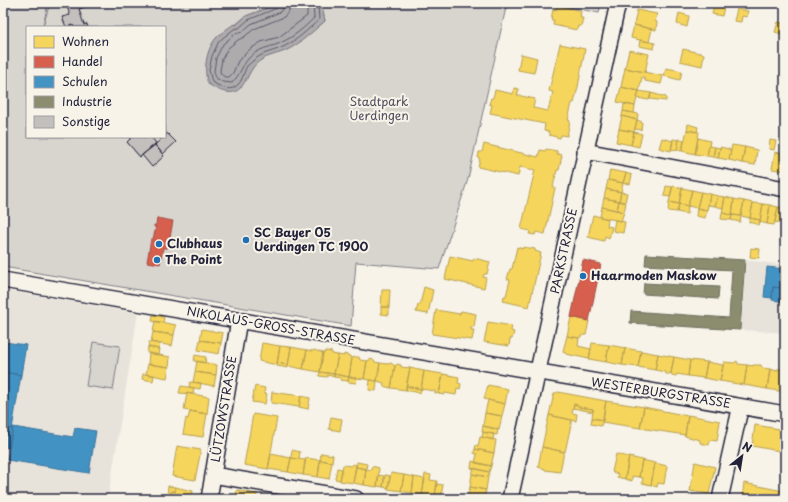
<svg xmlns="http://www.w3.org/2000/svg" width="788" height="502" viewBox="0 0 788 502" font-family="'Playpen Sans',sans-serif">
<rect width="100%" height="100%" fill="#f7f3e8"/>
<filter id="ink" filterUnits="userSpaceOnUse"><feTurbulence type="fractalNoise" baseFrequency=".025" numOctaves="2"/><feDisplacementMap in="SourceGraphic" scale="8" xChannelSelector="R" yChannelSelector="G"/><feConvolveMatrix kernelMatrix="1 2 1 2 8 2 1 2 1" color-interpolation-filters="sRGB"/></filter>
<g filter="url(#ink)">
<path fill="#e7e3db" d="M746,260L785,265V333L741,330Z
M3,290L138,313L108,499H27L3,495Z"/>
<path fill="#d8d5cf" stroke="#7d7c85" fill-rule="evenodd" d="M3,3H48L43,26L50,3H281L246,16L235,25L234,24L246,81C250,70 255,61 267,56C273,53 281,53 288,49C301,41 313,31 325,21L321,3H507L468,179L439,269L356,262L351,326L3,267ZM27,27H165V137H151L156,143L140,157L127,142L132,137H27Z
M551,3H601L599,13Z
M93,342L120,346L113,390L86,386Z"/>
<path fill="#aeabad" stroke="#76747f" d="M281,3H321L325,21C313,31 299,45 285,51C275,55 265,56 257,63C248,71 245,89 234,92C224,94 217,89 208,84C203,70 206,50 216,38C221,33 228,28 234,24L236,25L246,16Z"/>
<path fill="#f6d55c" stroke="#b69f52" d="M557,5L581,11L580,18H583L581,26H578L577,30L553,25L554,20H551L553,9L556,10Z
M714,5L724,7L722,16L712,14Z
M737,9L748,11L747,17L742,16L741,22L734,21Z
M637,10L657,14L655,21L657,22L656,30L634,25Z
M679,13L689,16L687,27L677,24Z
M778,22L785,24V35L775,32Z
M634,25L652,29L649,42L631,38Z
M640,40L655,43L654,49L639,46Z
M560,44L585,49L578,87L574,103H572L568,120L570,121L567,136L561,135L560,138L549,135V132L544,131L545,124L490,113L492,105L489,104L491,98H493L495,90L513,94L514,88L519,89L517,95L535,99L533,108L548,111L553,92L549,91Z
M683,49L704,54L702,66L680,61Z
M629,50L649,54L645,72L625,68Z
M521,54L537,58L534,73L518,70Z
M625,68L663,76L661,84L645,81L644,77H642L639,91L621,87Z
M666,68L682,71L680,80L664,76Z
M621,87L639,91L635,106L617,102Z
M639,91L651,93L649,100L637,98Z
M651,93L666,97V101L650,99Z
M624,104L635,106L634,113L623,111Z
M623,111L638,114L637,120L622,116Z
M622,116L637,120L634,132L619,129Z
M637,120L642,122L641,130L635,129Z
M688,124L698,127L697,132L687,130Z
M619,129L634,132L631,145L616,142Z
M687,130L699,132L695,154L682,151Z
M634,132L642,134L639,147L631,145Z
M662,138L673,141L671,151L659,148Z
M698,138L710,141L707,156L695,154Z
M673,139L679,140L677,150L671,149Z
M679,139L684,140L682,151L677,150Z
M770,140L776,141L774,150L769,149Z
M484,144L538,157L540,150L545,151L546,149L557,151V154L562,155L559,170H557L553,187L555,188L545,234L536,232L535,235L529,234L530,231L521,229L535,170L520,167L518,176L478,167L480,159L478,158L479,152H482Z
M732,145L745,147L742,163L729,160Z
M709,146L715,147L713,157L707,156Z
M715,147L720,148L718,158L713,157Z
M720,147L729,149V150H731L729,160L718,158Z
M745,147L757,150L755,165L742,163Z
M775,152L785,154V171L772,169Z
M610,170L626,173L623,183L608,180Z
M626,173L632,175L630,184L623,183Z
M608,180L623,183L621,192L606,189Z
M666,186L672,187L670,197L664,196Z
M673,186L682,188L679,204L669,202Z
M682,188L692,190L688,206L679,204Z
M606,189L621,192L619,201L604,198Z
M692,190L701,192L697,208L688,206Z
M621,192L627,193L625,202L619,201Z
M701,192L710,194L707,210L697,208Z
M710,194L718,196L715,206L708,205Z
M718,196L725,197L723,208L715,206Z
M725,197L734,199L732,215L722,213Z
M604,198L619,201L617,210L602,207Z
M734,199L744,201L741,216L732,215Z
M619,201L626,203L624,212L617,210Z
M744,201L753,203L750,218L741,216Z
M669,202L679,204L677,212L668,211Z
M753,203L763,204L760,220L750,218Z
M679,204L688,206L687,214L677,212Z
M763,204L770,205L767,224L760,222Z
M770,205L778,207L774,225L767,224Z
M602,207L624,212L621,221L600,217Z
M778,207L785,208V224L775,222Z
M697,208L707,210L705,218L696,216Z
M722,213L732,215L731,220L721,219Z
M593,215L608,219L607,226L612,227L609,238L605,236L604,241L588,237Z
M732,215L741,216L740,222L731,220Z
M750,218L760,220L759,225L749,222Z
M615,220L625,222L623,233L613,231Z
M517,247L523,249V247L535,249V251L541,253L529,307L503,301L504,296H506L510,280L507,279L510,269H512Z
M751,248L760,249L759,258L750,257Z
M450,256L473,261L474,258L490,262L487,274H484L483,277L486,278L484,288L445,279Z
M424,287L433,290L428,314L416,312L418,305H420Z
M382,290H390L389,307H381Z
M381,307H389V315L381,314Z
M436,310L460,314L461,311L476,314L474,327H471V330H474L472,340L432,334Z
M153,315L164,317L163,323L152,321Z
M571,317L589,321L586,335H583L579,338L567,336Z
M155,321L176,325L174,335L153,332Z
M488,322L512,326L511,331L514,332L512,339H510L509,346L484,342Z
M202,329L223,333L221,343L200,340Z
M153,332L174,335L172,346L151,342Z
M567,336L579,338L578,346L591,349L589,359L566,354L563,351Z
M200,340L221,343L219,354L198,350Z
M149,342L160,344L159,349L148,347Z
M262,343L280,346L277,365L259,361Z
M592,343L609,345L606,362L589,359Z
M609,345L625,348L622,365L606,362Z
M280,346L291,347L288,365L277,363Z
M148,347L159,349L158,355L147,353Z
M291,347L307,350L303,369L288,366Z
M625,348L641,351L638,367L622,365Z
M307,350L312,351L314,350L323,353L320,372L303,369Z
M325,351L332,352V354L338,355L334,374L320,372L323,353H325Z
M641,351L658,354L655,370L638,367Z
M149,353L170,357L169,367L148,364Z
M344,354L350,356V358H352L349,377L334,374L338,355L344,356Z
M658,354L674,357L671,373L669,374H666L665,372L655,370Z
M195,355L206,357L205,363L194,361Z
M355,357H359L360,360L367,361L364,379L349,377L352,358Z
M674,357L690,360L688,376L677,374L676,376L672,375L671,373Z
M372,359L375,362L380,363L377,381L364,379L367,361Z
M690,360L707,362L704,378L688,376Z
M197,361L217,365L216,375L195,372Z
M737,361L738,364L747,365L744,385L720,381L724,362L734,363Z
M707,362L723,365L720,381L704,378Z
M277,363L288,365V368L277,366Z
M380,363L388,364L391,363L395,366L391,388L383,386L384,383L377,381Z
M148,364L169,367L167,378L146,374Z
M397,364L401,365V367L410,368L406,390L391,388L395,366Z
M747,365L753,366V365H761L762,368L770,369L767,389L744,385Z
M410,368L424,371L421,389L406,386Z
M770,369L777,371V369H783L785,372V392L767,389Z
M424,371L443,374L439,394L435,393V391L421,389Z
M195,372L216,375L214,386L193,382Z
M320,372L334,374V377L328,375L327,377L319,376Z
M143,374L154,375L153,381L142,379Z
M334,374L349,377L348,381L340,380L341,378L334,377Z
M443,374L459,377L458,383L461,384L460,389L457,388L456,395L445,393L444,395L439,394Z
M349,377L357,378L356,383L348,382Z
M370,380L377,381L376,391L369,390Z
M190,382L201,383L200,389L189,387Z
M488,385L508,389L505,404L484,399Z
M181,386L194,388L193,394L179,393Z
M255,386L265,388L264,393L267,394L265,404L252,402Z
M406,386L421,389L420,393L406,390Z
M272,392L301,396L299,407L271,403Z
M558,392L606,401L603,420L592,418L593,409L579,407L577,405L574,404L572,413L577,414L576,421L549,415L554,394Z
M187,393L209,397L207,414L184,410Z
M301,396L310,398L308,409L299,407Z
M488,400L505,404L502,416L485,413Z
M606,401L644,407L640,428L602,422Z
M574,404L577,405L579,407L593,409V412L573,408Z
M644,407L688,416L685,435L640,428Z
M190,411L207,414L203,437L183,434L186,418L188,419Z
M485,413L502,416L499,430L483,426Z
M253,414L277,418L268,469L244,465Z
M549,415L572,420L565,452L542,447Z
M688,415L720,421L717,441L710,440L709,445L700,443V440L685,436Z
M331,417L342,419L340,431L329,429Z
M592,418L603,420L601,426L591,424Z
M755,425L785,430V452L752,446Z
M483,426L498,429L497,435L482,432Z
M483,432L494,434L493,440L482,437Z
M480,437L496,440L494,453L475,449L476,445L478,446Z
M177,446L201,450L195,480L172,476Z
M542,447L564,452L560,472L545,470V469L538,467Z
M475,449L494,453L491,466L475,463L477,454L474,453Z
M292,450L300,452L299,459L291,458Z
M321,453L333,455L332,462L320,460Z
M271,454L291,458L288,472L268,469Z
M616,454L629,457L625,479L617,477L618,474L612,472Z
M629,457L642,460L639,477L632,476V481L625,479Z
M291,458L305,460L303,475L288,472Z
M306,458L320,460L318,477L303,475Z
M320,460L332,462L329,479L318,477Z
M642,460L655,463L651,485L642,483L643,478L639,477Z
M472,461L491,466L489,472L471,468Z
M357,462L367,464L366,469L356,467Z
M695,462L715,467L709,494L690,491Z
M655,463L667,466L664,484L658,483L657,487L651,485Z
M352,464L356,465L353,483L340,481L343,465L351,466Z
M372,466L379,468L377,487L364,485L366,469L371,470Z
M356,467L366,469L364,485L353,483Z
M337,468L342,469L340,480L335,479Z
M474,468L489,472L488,477L472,474Z
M391,473L404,475L401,491L388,489Z
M425,474L431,475L430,480L437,481L435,497L422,495Z
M472,474L488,477L486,490L470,487Z
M379,475L384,476L383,487L377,486Z
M385,475L390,476L388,488L383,487Z
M404,475L414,477L412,493L401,491Z
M414,477L425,479L422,495L412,493Z
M744,483L783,491L781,499H742Z
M437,484L443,485L441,497L435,496Z
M168,486L175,487V492L171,491L170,497H167Z
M175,487L193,491L192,499H170L171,491L175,492Z
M470,487L486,490L484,499H467Z
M237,490L257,494L256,499L236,496Z"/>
<path fill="#d6604d" stroke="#a04d48" d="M157,218L173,221L168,248H163L160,264L147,262L151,239H153L156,227H154V225H156Z
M583,260L601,264L589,321L571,317Z"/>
<path fill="#4393c3" stroke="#39719a" d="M785,266V302L772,300L773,287L782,288Z
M767,267L785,269L782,288L773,287L772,298L764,297Z
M3,339H4V342L26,345L21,375L3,372Z
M3,372L21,375L12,429L3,427Z
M3,427L12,429L9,448L3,447Z
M13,427L73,437L75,428L96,431L89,473L7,460Z"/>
<path fill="#8c8c6e" stroke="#6c6c5f" d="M646,254L745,260L740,330L630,323L631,311L729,318L732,270L645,265Z
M644,283L719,287L718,299L643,294Z"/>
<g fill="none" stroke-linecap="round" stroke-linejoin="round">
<path stroke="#5a5969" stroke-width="1" d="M279,3L277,8L248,20L239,28L234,29L219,41L212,56L209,70L212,82C218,85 227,92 235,87C243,82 243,73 247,66C249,64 252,62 254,60C265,51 274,52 285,46C298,40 308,29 319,20L318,3
M284,3L283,8L280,12L251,24L242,32L235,34L223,44L216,58L214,71L216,78L223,82L232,83C241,74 242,64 251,56C263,46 271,48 282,42C294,37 305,27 314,18L313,3
M290,3L289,11L284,17L254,29L244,37L238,40L228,48L222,59L220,71L221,74L225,77H229L233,73L238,61L249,50L261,42L279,37L307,16V3"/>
</g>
<path fill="#c2bfbd" stroke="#22223b" d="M70,3H87L88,6L79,9L84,25L87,24L88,27H74L73,25L66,27L62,17L70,15L66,4Z
M167,133L176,142L163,154L155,145L163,137H165Z
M132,137H151L156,143L140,157L127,142Z
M155,145L164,156L152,167L142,155Z"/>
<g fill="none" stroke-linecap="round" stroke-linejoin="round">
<g stroke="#22223b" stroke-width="18">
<path id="minor" d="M585,151L785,189
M3,280L785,414
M213,475L356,499
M209,499L239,320
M510,499L618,3
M720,499L739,414"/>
</g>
<use href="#minor" stroke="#f7f3e8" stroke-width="15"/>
</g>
</g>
<g fill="#1f6fb2" stroke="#f7f3e8" stroke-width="1.5">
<circle cx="246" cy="240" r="4"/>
<circle cx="159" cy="244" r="4"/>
<circle cx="157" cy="260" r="4"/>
<circle cx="583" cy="276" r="4"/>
</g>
<g text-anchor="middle" stroke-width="4" stroke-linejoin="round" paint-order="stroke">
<g font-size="12" fill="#504f60" stroke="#f7f3e8">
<text x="379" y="106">Stadtpark<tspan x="379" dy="14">Uerdingen</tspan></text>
</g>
<g font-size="12" font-weight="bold" fill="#22223b" stroke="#f7f3e8" text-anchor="start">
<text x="254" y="237">SC Bayer 05<tspan x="254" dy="14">Uerdingen TC 1900</tspan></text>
<text x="167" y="248">Clubhaus</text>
<text x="165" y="264">The Point</text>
<text x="591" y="280">Haarmoden Maskow</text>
</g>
<g font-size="12" fill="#22223b" stroke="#f7f3e8">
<text transform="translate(564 251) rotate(-78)" y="4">PARKSTRASSE</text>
<text transform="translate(271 326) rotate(10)" y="4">NIKOLAUS-GROSS-STRASSE</text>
<text transform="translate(661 393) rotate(9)" y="4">WESTERBURGSTRASSE</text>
<text transform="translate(224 409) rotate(-81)" y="4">LÜTZOWSTRASSE</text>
</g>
</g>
<rect width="788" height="502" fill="none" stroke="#f7f3e8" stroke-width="16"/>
<rect x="8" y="8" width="772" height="486" fill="none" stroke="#22223b" stroke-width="1.5" filter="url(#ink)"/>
<rect x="26" y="26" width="140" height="112" fill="#f7f3e8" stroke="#a29fa3"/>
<rect x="34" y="36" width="20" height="12" fill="#f6d55c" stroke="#a29fa3"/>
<text x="62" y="46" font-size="12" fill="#22223b">Wohnen</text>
<rect x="34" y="56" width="20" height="12" fill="#d6604d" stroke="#a29fa3"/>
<text x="62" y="66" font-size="12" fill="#22223b">Handel</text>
<rect x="34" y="76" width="20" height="12" fill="#4393c3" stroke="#a29fa3"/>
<text x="62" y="86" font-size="12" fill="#22223b">Schulen</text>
<rect x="34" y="96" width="20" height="12" fill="#8c8c6e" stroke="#a29fa3"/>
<text x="62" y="106" font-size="12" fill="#22223b">Industrie</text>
<rect x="34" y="116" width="20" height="12" fill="#c2bfbd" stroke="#a29fa3"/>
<text x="62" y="126" font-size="12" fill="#22223b">Sonstige</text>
<g transform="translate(742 456) rotate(30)" stroke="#f7f3e8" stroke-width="3" paint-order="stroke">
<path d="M0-3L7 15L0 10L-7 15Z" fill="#22223b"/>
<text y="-6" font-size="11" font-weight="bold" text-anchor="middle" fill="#22223b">N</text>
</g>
</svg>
